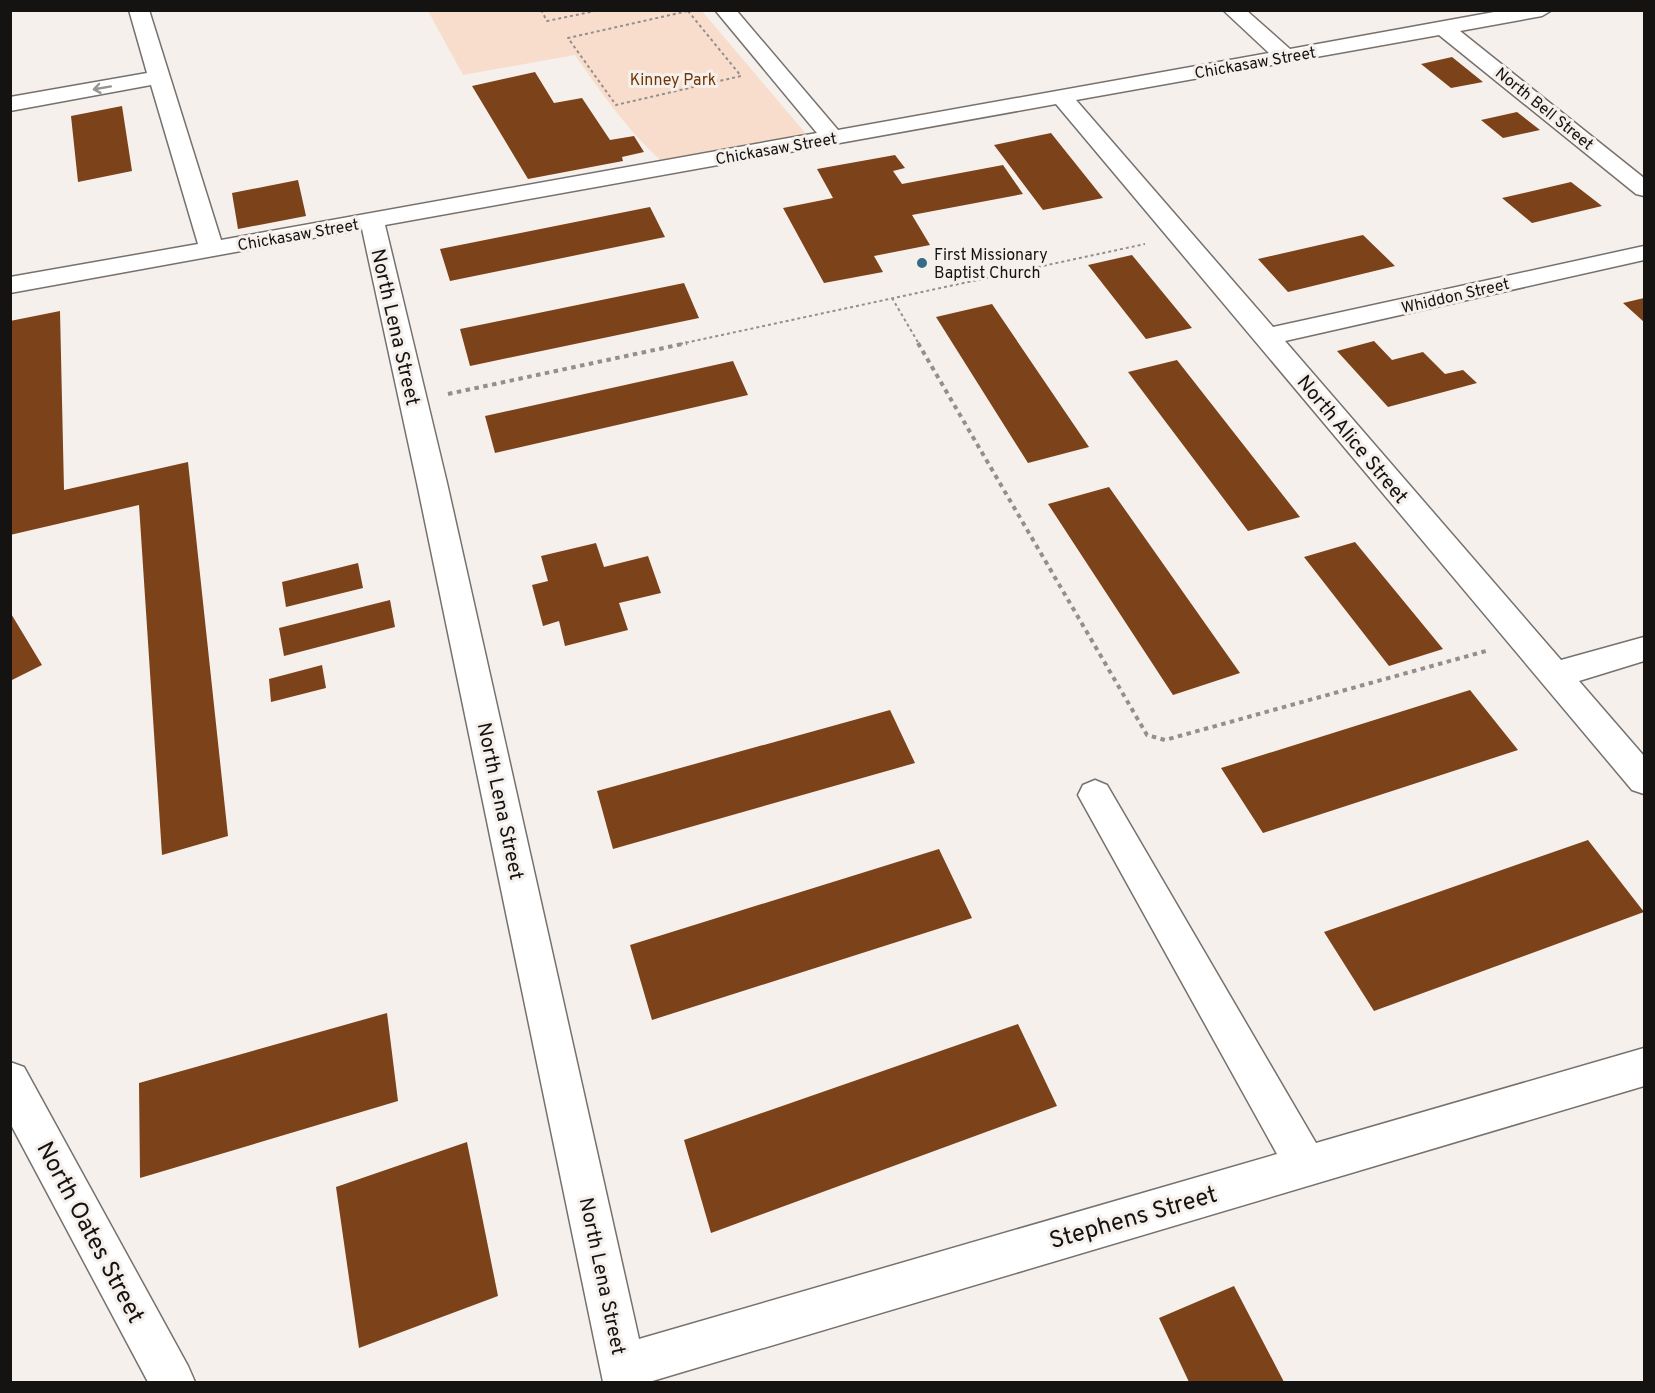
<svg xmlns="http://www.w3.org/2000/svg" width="1655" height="1393" viewBox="0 0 1655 1393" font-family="Overpass,sans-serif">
<rect width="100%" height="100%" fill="#f6f0ec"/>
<path fill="#f9ddcc" d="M428,11H702L807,135L660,160C626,128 601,93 575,55L463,75Z"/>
<path fill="#7c4219" d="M1452,57L1483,82L1451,88L1421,64Z
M535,72L554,103L582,98L610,140L634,136L644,152L622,157L623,161L528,179L472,86Z
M122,106L132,171L78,182L71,116Z
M1517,112L1540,130L1503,138L1481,120Z
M1051,133L1103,198L1043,210L994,145Z
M895,155L905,168L893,171L902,184L1003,165L1023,194L912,215L930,245L874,256L883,272L824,283L783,208L833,198L817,169Z
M298,180L306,216L238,229L232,193Z
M1571,182L1602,206L1532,223L1502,198Z
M650,207L665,237L450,281L440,249Z
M1363,235L1395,266L1288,292L1258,259Z
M1132,255L1192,328L1146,339L1088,265Z
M684,283L699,318L470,366L460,329Z
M1644,298V322L1623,303Z
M992,304L1089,447L1028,463L936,317Z
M60,311L64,490L188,462L228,836L162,855L139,505L10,535V321Z
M1374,341L1392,360L1423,352L1445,374L1463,370L1477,383L1388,407L1337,351Z
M1177,360L1300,517L1248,531L1128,372Z
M733,361L748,395L495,453L485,416Z
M1109,487L1240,673L1173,695L1048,504Z
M1355,542L1443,649L1389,666L1304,557Z
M596,543L604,567L648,556L661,593L619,603L628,630L565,646L559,621L543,626L532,585L548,581L541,556Z
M358,563L363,588L286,607L282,582Z
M390,600L395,627L284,656L279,628Z
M10,612L42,665L10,681Z
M322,665L326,688L271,702L269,679Z
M1470,690L1518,750L1263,833L1221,768Z
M890,710L915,763L613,849L597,791Z
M1588,840L1644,912L1374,1011L1324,932Z
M939,849L972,918L652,1020L630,945Z
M387,1013L398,1101L140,1178L139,1083Z
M1018,1024L1057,1106L711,1233L684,1140Z
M467,1142L498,1296L359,1348L336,1187Z
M1234,1286L1284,1382H1189L1159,1318Z"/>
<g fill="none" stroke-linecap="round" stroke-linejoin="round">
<g stroke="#77716e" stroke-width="3">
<path id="minor" d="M129,10H149L221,240L817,133L715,10H736L838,130L1269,53L1223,10H1246L1290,49L1505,10H1552L1542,16L1460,31L1644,178V196L1636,194L1439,35L1076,100L1273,327L1644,246V260L1285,341L1561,660L1644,637V661L1579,681L1644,756V794L1632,790L1056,104L385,225L447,483L639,1339L1277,1154L1078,795L1083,785L1095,780L1107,785L1316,1143L1644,1048V1086L649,1382H603L417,483L362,229L10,293V277L198,244L151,85L10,111V97L147,73Z"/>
</g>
<g stroke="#77716e" stroke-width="3">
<path id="major" d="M10,1062L24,1067L188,1366L195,1382H148L10,1123Z"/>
</g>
<path stroke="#938f8c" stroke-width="2" stroke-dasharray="3 3" stroke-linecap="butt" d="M541,10L547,21L600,10
M688,11L741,76L616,105L568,38Z
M892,298L919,344
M680,344L1145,244"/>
<path stroke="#938f8c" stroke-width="4" stroke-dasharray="4.5 4.5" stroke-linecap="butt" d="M918,343L1147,735L1165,740L1486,651
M448,394L687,343"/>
<use href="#minor" fill="#fff" fill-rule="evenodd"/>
<use href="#major" fill="#fff" fill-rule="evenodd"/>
</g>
<defs><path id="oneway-shaft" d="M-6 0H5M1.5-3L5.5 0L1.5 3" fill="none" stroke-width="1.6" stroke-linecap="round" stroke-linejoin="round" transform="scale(1.5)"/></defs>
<use stroke="#969594" href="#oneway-shaft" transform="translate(102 88) rotate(170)"/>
<circle fill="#356b86" stroke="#f6f0ec" stroke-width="2" cx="922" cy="263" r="6"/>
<g text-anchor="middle" stroke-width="6" stroke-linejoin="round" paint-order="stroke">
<g font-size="16" fill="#151311" stroke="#f6f0ec">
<text transform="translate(1255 62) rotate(-10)" y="6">Chickasaw Street</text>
<text transform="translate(1545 108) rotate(39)" y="6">North Bell Street</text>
<text transform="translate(776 148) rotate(-10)" y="6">Chickasaw Street</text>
<text transform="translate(298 234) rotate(-10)" y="6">Chickasaw Street</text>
<text transform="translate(1455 295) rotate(-13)" y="6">Whiddon Street</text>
</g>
<g font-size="16" fill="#703502" stroke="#f6f0ec">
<text x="673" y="85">Kinney Park</text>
</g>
<g font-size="16" fill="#151311" stroke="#f6f0ec" text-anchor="start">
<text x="934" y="260">First Missionary<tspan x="934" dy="18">Baptist Church</tspan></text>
</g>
<g font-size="20" fill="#151311" stroke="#f6f0ec">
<text transform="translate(396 327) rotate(77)" y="7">North Lena Street</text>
<text transform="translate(1353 439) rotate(50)" y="7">North Alice Street</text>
<text transform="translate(501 801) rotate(78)" y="7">North Lena Street</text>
<text transform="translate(603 1276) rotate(78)" y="7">North Lena Street</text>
</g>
<g font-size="24" fill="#151311" stroke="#f6f0ec">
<text transform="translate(1133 1217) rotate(-16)" y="8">Stephens Street</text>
<text transform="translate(91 1232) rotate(62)" y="8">North Oates Street</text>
</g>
</g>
<rect width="1655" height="1393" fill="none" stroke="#151311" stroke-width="24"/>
</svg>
